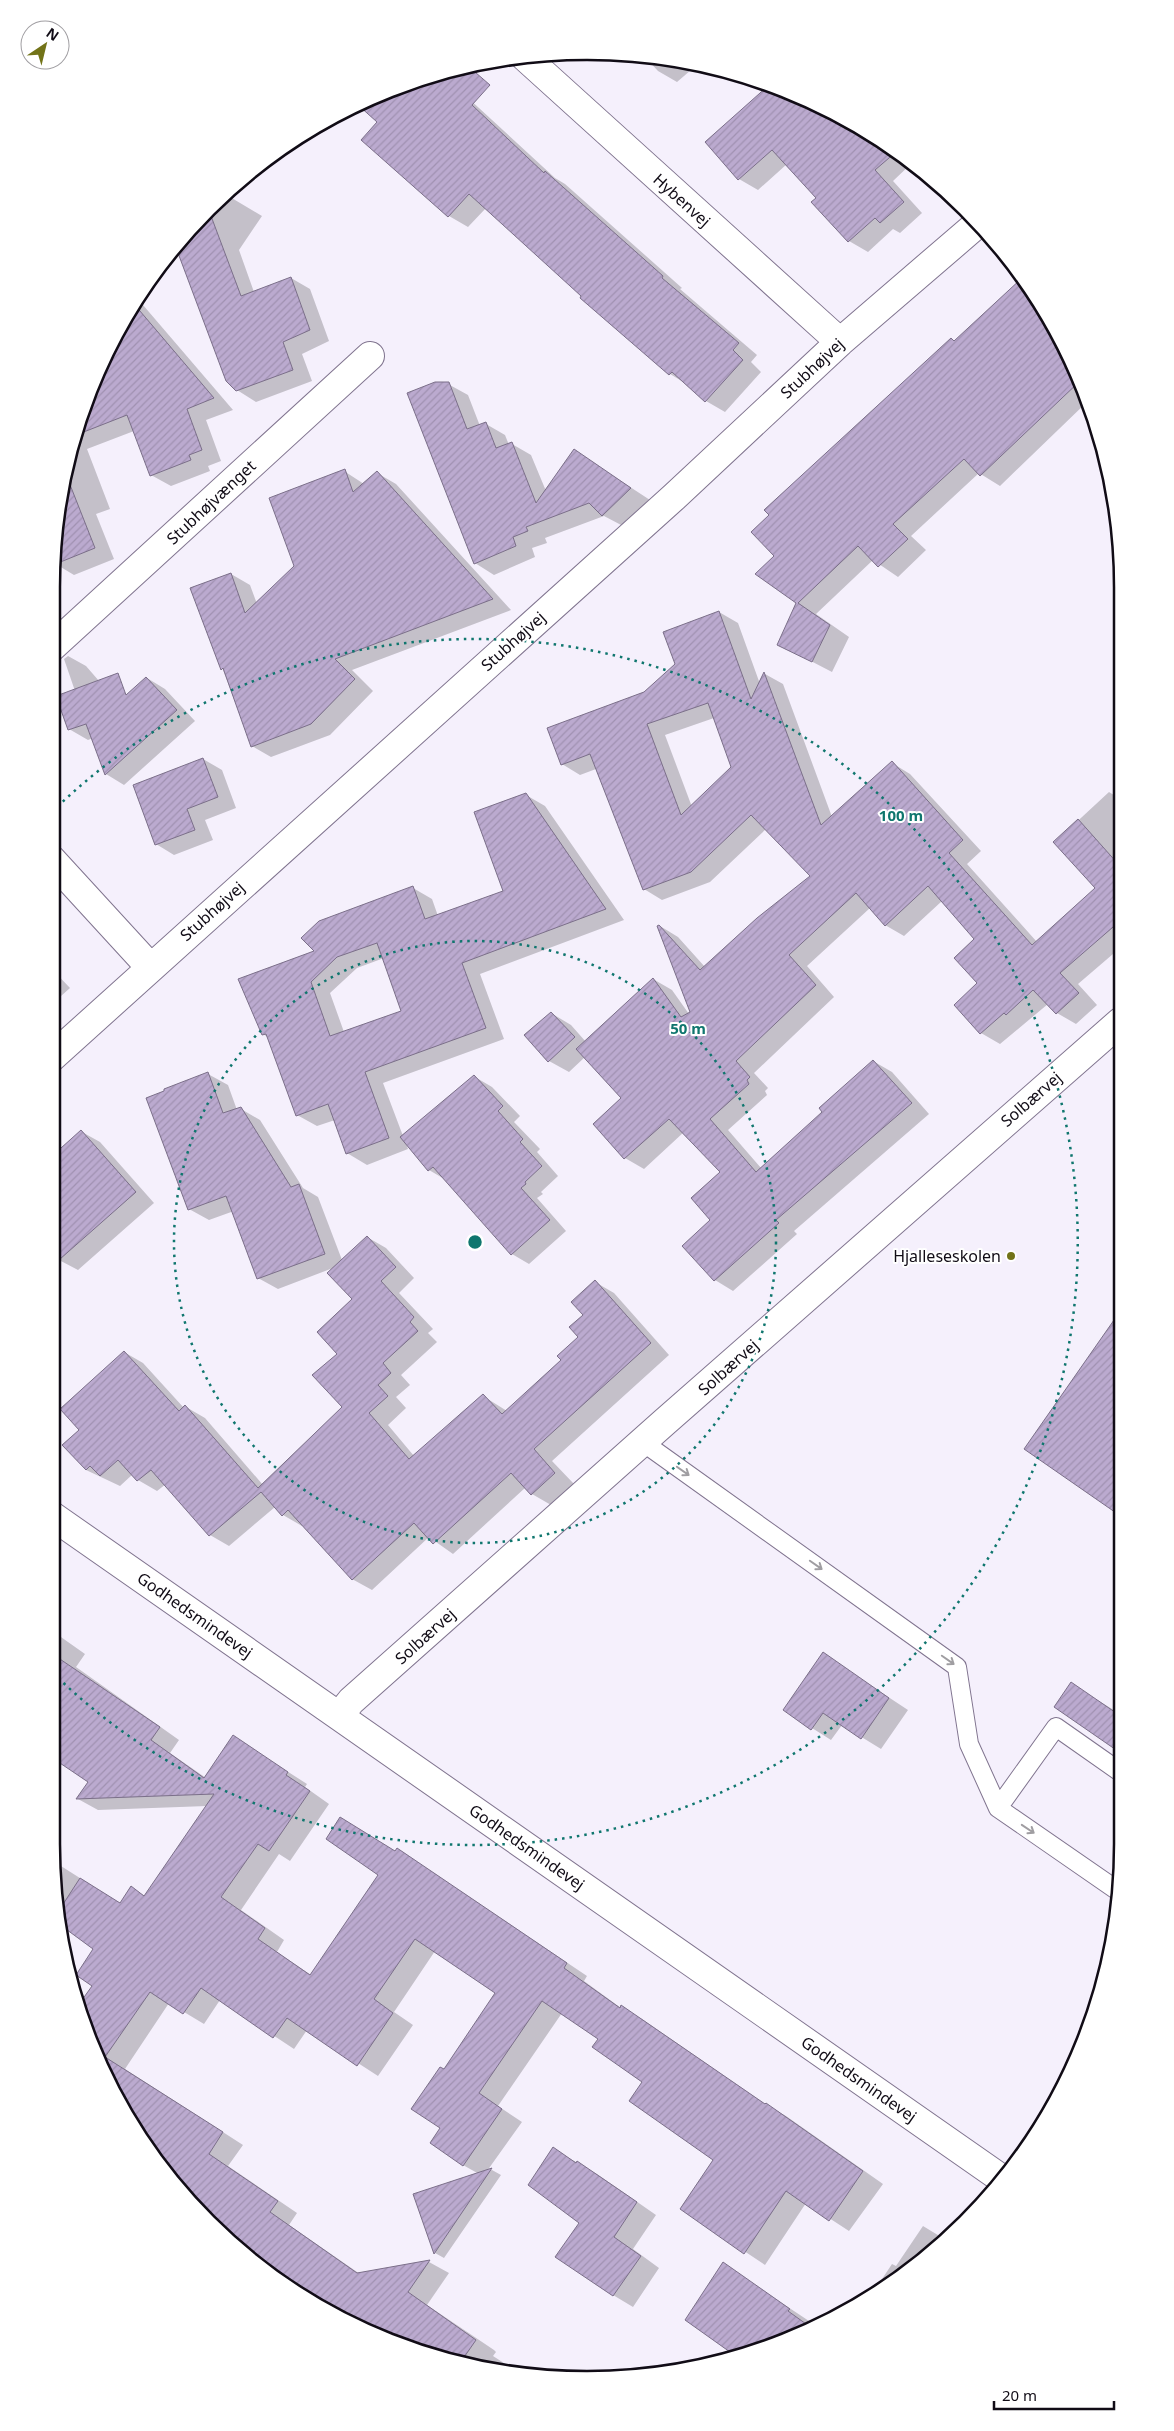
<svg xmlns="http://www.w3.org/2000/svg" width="1174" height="2431" viewBox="0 0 1174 2431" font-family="'Noto Sans',sans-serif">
<defs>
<pattern id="building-hatch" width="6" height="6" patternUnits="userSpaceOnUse" patternTransform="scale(1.25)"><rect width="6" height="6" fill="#bbaacf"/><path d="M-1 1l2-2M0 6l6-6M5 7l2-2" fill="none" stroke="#a091b1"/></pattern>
</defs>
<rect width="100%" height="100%" fill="#f5f0fc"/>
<path fill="#0003" fill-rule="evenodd" d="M645,57L692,62L698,64L677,82L658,71Z
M442,74L555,178L565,184L682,288L680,289L757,355L751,362L761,372L725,412L706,401L685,383L670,374L486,208L468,227L449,216L363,140L379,122L359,104L382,92Z
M771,86L792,92L913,162L893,181L922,213L900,233L893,229L868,252L849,241L818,198L787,164L758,190L739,179Z
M225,194L262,216L239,250L254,292L291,278L310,289L329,341L302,354L312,381L256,402L237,390L227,380L177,246L208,208Z
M1022,279L1082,382L1087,402L1000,486L979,473L911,536L926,550L898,577L873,560L816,614L849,637L832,672L778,644L798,603L776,556L771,515L766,510L951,339L955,341Z
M137,298L233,410L206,420L221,461L208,466L210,471L171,486L151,475L134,431L87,449L110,509L96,514L114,559L74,575L54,563L62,482L92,382Z
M448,384L468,395L480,426L486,424L505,435L509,445L512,444L531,455L546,491L575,451L650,500L623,526L604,516L545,538L547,543L532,548L535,557L494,575L475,563Z
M344,471L364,484L377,473L396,484L511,610L352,670L373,691L330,735L271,757L252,746L192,589L231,574L250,585L257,604L296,567Z
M719,612L738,623L760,684L765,674L783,684L832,817L892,763L910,774L981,851L967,864L1037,942L1097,888L1055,842L1109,792L1117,797L1119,795L1120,948L1078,984L1097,1005L1076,1024L1057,1013L1048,1004L1000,1044L981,1033L956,1005L979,984L975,939L942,901L904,936L885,925L870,908L807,966L834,997L754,1073L768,1088L765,1091L767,1095L728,1130L761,1168L824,1112L873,1061L892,1072L929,1114L794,1231L797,1234L733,1291L715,1280L683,1246L712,1220L721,1172L684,1132L644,1169L625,1158L623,1099L585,1057L569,1072L549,1061L551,1013L571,1025L586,1042L653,979L672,990L689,1014L692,1013L660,926L678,937L705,967L812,876L766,829L710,882L662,900L644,889L596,769L580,775L562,764L676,665ZM714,718L732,768L692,807L665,735Z
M68,656L86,666L119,704L147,678L165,689L195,721L124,785L106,774L93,738L88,740L69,729L75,691L64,659Z
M203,759L222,770L236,808L205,820L213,840L174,855L156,844Z
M526,795L545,806L624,920L480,974L504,1039L383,1083L403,1136L475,1077L492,1087L520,1116L514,1122L540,1149L537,1152L558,1176L541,1192L543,1194L537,1198L566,1231L529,1264L512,1254L446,1180L429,1170L406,1143L408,1149L367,1165L347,1153L335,1120L317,1126L297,1115L269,1038L263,1034L316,952L413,888L432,899L438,916L505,891ZM384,958L403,1011L344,1032L330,993L357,968Z
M51,968L70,988L51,1005Z
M208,1074L228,1085L237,1110L241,1109L260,1120L303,1188L318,1197L342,1260L367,1237L386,1248L414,1278L399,1293L433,1329L428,1333L437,1342L401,1375L410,1385L396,1397L406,1408L388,1425L414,1456L483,1396L507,1411L563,1360L580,1337L595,1282L614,1293L669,1355L552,1461L574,1484L551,1505L532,1494L526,1487L453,1554L429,1537L372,1590L352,1579L303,1525L302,1526L283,1515L275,1507L229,1546L210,1535L166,1484L157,1491L138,1480L133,1474L120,1486L86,1470L81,1430L124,1352L143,1363L184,1408L186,1407L205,1418L263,1485L344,1407L338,1354L354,1299L333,1268L278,1289L258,1278L234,1211L209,1220L189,1209Z
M82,1132L100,1142L154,1203L78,1270L59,1260L51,1251Z
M1121,1312L1122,1515L1026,1448Z
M51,1630L85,1654L76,1667L179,1740L170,1753L206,1778L234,1737L307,1784L305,1787L329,1804L290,1861L279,1854L241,1910L284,1940L277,1952L311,1975L398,1849L587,1976L584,1981L621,2008L642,2019L766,2105L786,2116L883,2184L849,2231L806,2203L765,2265L681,2209L715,2159L644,2082L600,2039L562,2013L498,2106L522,2122L487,2171L492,2170L501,2175L444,2258L435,2253L415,2194L479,2174L463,2165L442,2128L444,2071L497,1993L435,1951L394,2012L413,2025L378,2076L307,2030L294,2049L220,2000L204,2024L169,2003L125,2069L243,2145L228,2166L297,2213L289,2225L360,2274L429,2262L449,2273L427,2305L494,2350L496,2352L493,2356L521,2374L482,2369L382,2339L290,2290L234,2247L162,2170L123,2112L80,2016L78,2009L94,1986L95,1949L59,1922L53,1861L121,1904L132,1888L145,1896L207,1806L98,1810L78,1799L90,1782L51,1755Z
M823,1654L908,1710L881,1749L842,1725L831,1740L812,1728Z
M1071,1684L1122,1715V1753L1055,1707Z
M553,2149L597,2174L656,2215L633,2249L659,2268L633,2307L613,2295L580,2222Z
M923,2226L946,2240L913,2269L879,2290L876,2288L892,2264L896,2266Z
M723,2264L809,2321L807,2323L814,2329L759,2351L739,2356Z"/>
<path fill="url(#building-hatch)" stroke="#7b6f89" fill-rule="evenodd" d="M468,66L490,85L472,105L544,173L545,171L663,276L662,278L739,343L733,350L743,360L705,402L672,372L669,375L580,298L581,296L469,194L448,217L361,140L377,122L358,105L382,92Z
M769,85L792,92L896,152L875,170L904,202L880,223L875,218L848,242L811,202L816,198L772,150L738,180L705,142Z
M208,208L241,296L291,277L310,330L283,342L293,370L236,391L226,381L178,253V245Z
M1022,278L1081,380L980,476L964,459L893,524L908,539L878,567L858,546L798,603L830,625L812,662L777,645L796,603L755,574L774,556L751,532L769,515L764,510L951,338L954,341Z
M134,304L214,398L187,409L202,450L189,455L191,460L150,476L127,415L76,435L92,382Z
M435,382H449L467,429L486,422L496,448L512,442L536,503L574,449L631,488L602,516L589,503L526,527L528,531L513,537L516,546L474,564L407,393Z
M345,469L353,492L377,471L493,599L335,659L355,679L311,724L251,747L223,668L221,670L190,588L231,573L245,613L294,566L269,498Z
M65,472L95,548L53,565L62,482Z
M719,611L751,699L764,672L821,825L892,761L963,840L949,853L1032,945L1095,888L1053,842L1078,819L1119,865L1120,921L1060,973L1079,993L1056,1014L1033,990L1006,1015L1004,1013L980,1034L954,1005L977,983L954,958L974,939L928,886L885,926L856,893L789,955L816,985L736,1061L750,1077L747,1080L749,1084L710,1119L756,1172L822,1112L819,1108L873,1060L912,1103L776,1220L779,1223L714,1281L682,1246L710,1220L691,1198L720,1172L669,1119L624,1159L593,1124L621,1098L576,1049L653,978L681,1017L690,1012L657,926L659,925L700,970L757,918L810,876L751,815L691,872L643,890L590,754L561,765L547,728L644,692L675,664L663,632ZM708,703L731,767L681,815L647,724Z
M118,673L126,695L146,677L177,710L105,775L86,724L68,730L56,696Z
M203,758L218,797L187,809L195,830L155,845L133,785Z
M526,793L606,909L462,963L486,1028L365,1072L389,1138L346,1154L328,1104L296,1116L266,1034L262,1035L238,979L314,951L301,938L319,921L413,886L425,919L503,891L474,812ZM377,943L401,1011L330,1036L311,982L337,957Z
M551,1012L575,1037L548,1062L524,1035Z
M208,1072L223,1113L241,1107L291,1187L299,1184L325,1254L257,1279L226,1196L188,1210L146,1098L164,1091V1089Z
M474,1075L503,1106L498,1111L523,1139L520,1142L542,1166L525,1182L526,1184L521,1188L550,1220L511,1255L433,1167L428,1171L400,1137Z
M81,1130L136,1192L51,1267V1157Z
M367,1236L396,1267L381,1281L414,1317L410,1322L418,1331L383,1363L391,1373L378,1385L388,1396L369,1413L409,1459L483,1394L502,1414L561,1360L557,1356L578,1337L569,1327L583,1315L571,1302L595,1280L651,1343L534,1449L555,1473L531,1495L511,1473L433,1544L414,1523L352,1580L288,1510L282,1516L261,1492L209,1536L151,1470L137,1481L118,1460L100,1476L90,1466L86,1470L62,1445L79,1430L60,1409L124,1351L179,1411L185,1405L258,1488L342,1407L312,1375L337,1354L317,1332L352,1299L327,1273Z
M1121,1310V1475L1122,1517L1024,1449Z
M823,1652L889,1698L861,1739L823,1713L811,1730L783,1710Z
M51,1653L160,1727L151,1740L204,1778L233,1735L288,1772L286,1775L310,1791L269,1851L258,1844L221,1897L265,1928L258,1939L310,1975L378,1875L326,1839L340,1817L395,1851L397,1848L567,1963L564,1968L620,2008L621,2005L765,2104L766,2103L863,2171L829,2221L786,2191L744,2254L680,2209L713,2160L629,2101L642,2082L592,2047L598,2039L542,2001L479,2093L502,2109L463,2166L430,2143L440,2128L411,2109L440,2067L444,2069L495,1993L415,1939L374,1999L393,2013L357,2066L287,2018L273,2038L201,1988L183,2014L150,1992L105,2057L223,2132L209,2154L278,2201L270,2212L357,2273L430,2260L408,2292L476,2340L460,2363L382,2339L290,2290L234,2247L204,2215L162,2170L123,2112L77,2007L92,1986L76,1975L93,1949L59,1924L58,1912L80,1878L120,1903L131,1886L144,1896L214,1794L76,1799L88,1782L51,1757Z
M1071,1682L1122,1717V1754L1054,1707Z
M553,2147L576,2163L577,2161L637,2202L614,2237L641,2256L613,2296L555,2257L579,2223L528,2185Z
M492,2168L434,2254L413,2194Z
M723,2262L790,2309L788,2311L813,2329L759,2351L737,2357L685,2320Z"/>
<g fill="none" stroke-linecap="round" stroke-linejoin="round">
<g stroke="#80748f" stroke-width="20">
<path id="service" d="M644,1443L957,1667L969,1744L998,1808L1118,1891
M998,1808L1056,1727L1123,1774"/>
</g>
<g stroke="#80748f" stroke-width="30">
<path id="minor" d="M525,57L840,342
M51,648L370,356
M51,859L150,967
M51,1058L674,497L840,342L976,225
M51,1515L1002,2179
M339,1716L351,1701C606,1473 862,1247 1120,1022"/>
</g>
<use href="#service" stroke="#fff" stroke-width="18"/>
<use href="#minor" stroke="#fff" stroke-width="28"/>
</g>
<defs><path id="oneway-shaft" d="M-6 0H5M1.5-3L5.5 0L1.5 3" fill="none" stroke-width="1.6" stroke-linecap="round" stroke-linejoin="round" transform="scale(1.25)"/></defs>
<g stroke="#a09ea2">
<use href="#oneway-shaft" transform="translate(683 1471) rotate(35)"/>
<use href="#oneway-shaft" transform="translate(816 1565) rotate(35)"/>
<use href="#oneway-shaft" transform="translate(948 1660) rotate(35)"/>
<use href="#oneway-shaft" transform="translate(1028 1829) rotate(34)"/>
</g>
<g fill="none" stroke="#0f766e" stroke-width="2.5" stroke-dasharray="2.5 5">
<circle cx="475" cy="1242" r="301"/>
<path d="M52 812A603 603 0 1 1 52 1672"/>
</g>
<circle fill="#727318" stroke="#fff" stroke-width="2" cx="1011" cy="1256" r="5"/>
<g text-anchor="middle" stroke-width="4" stroke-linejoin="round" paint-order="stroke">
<g font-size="16" fill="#110c16" stroke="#fff">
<text transform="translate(682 200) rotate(42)" y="6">Hybenvej</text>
<text transform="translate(812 368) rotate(-43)" y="6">Stubhøjvej</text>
<text transform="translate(211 502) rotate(-43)" y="6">Stubhøjvænget</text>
<text transform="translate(513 641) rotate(-42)" y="6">Stubhøjvej</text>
<text transform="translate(212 911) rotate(-42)" y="6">Stubhøjvej</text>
<text transform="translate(1031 1099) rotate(-41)" y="6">Solbærvej</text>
<text transform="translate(728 1367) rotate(-42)" y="6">Solbærvej</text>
<text transform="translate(195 1615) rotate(35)" y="6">Godhedsmindevej</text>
<text transform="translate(425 1636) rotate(-42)" y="6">Solbærvej</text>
<text transform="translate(527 1847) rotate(35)" y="6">Godhedsmindevej</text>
<text transform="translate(859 2079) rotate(35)" y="6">Godhedsmindevej</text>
</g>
<g font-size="16" fill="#110c16" stroke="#fff" text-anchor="end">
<text x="1001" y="1262">Hjalleseskolen</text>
</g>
</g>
<path d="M0 0H1174V2431H0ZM587 60H587A527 527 0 0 1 1114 587V1844A527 527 0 0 1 587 2371H587A527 527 0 0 1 60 1844V587A527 527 0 0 1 587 60Z" fill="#fff" fill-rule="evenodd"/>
<path fill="none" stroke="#110c16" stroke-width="2.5" d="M587 60H587A527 527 0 0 1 1114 587V1844A527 527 0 0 1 587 2371H587A527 527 0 0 1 60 1844V587A527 527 0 0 1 587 60Z"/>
<circle cx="475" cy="1242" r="8" fill="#0f766e" stroke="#fff" stroke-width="2.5"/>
<g font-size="15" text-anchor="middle" font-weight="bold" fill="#0f766e" stroke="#fff" stroke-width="4" stroke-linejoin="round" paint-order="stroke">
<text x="901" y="821">100 m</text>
<text x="688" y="1034">50 m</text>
</g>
<g transform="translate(45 45) rotate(35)"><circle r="24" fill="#ffffff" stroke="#a09ea2"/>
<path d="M0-4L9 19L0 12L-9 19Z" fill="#727318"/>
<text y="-8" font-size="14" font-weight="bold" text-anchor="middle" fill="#110c16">N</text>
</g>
<path d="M994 2401v8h120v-8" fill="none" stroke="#110c16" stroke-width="2.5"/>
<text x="1002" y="2401" font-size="15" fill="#110c16" stroke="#ffffff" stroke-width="4" paint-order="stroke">20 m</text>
</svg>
